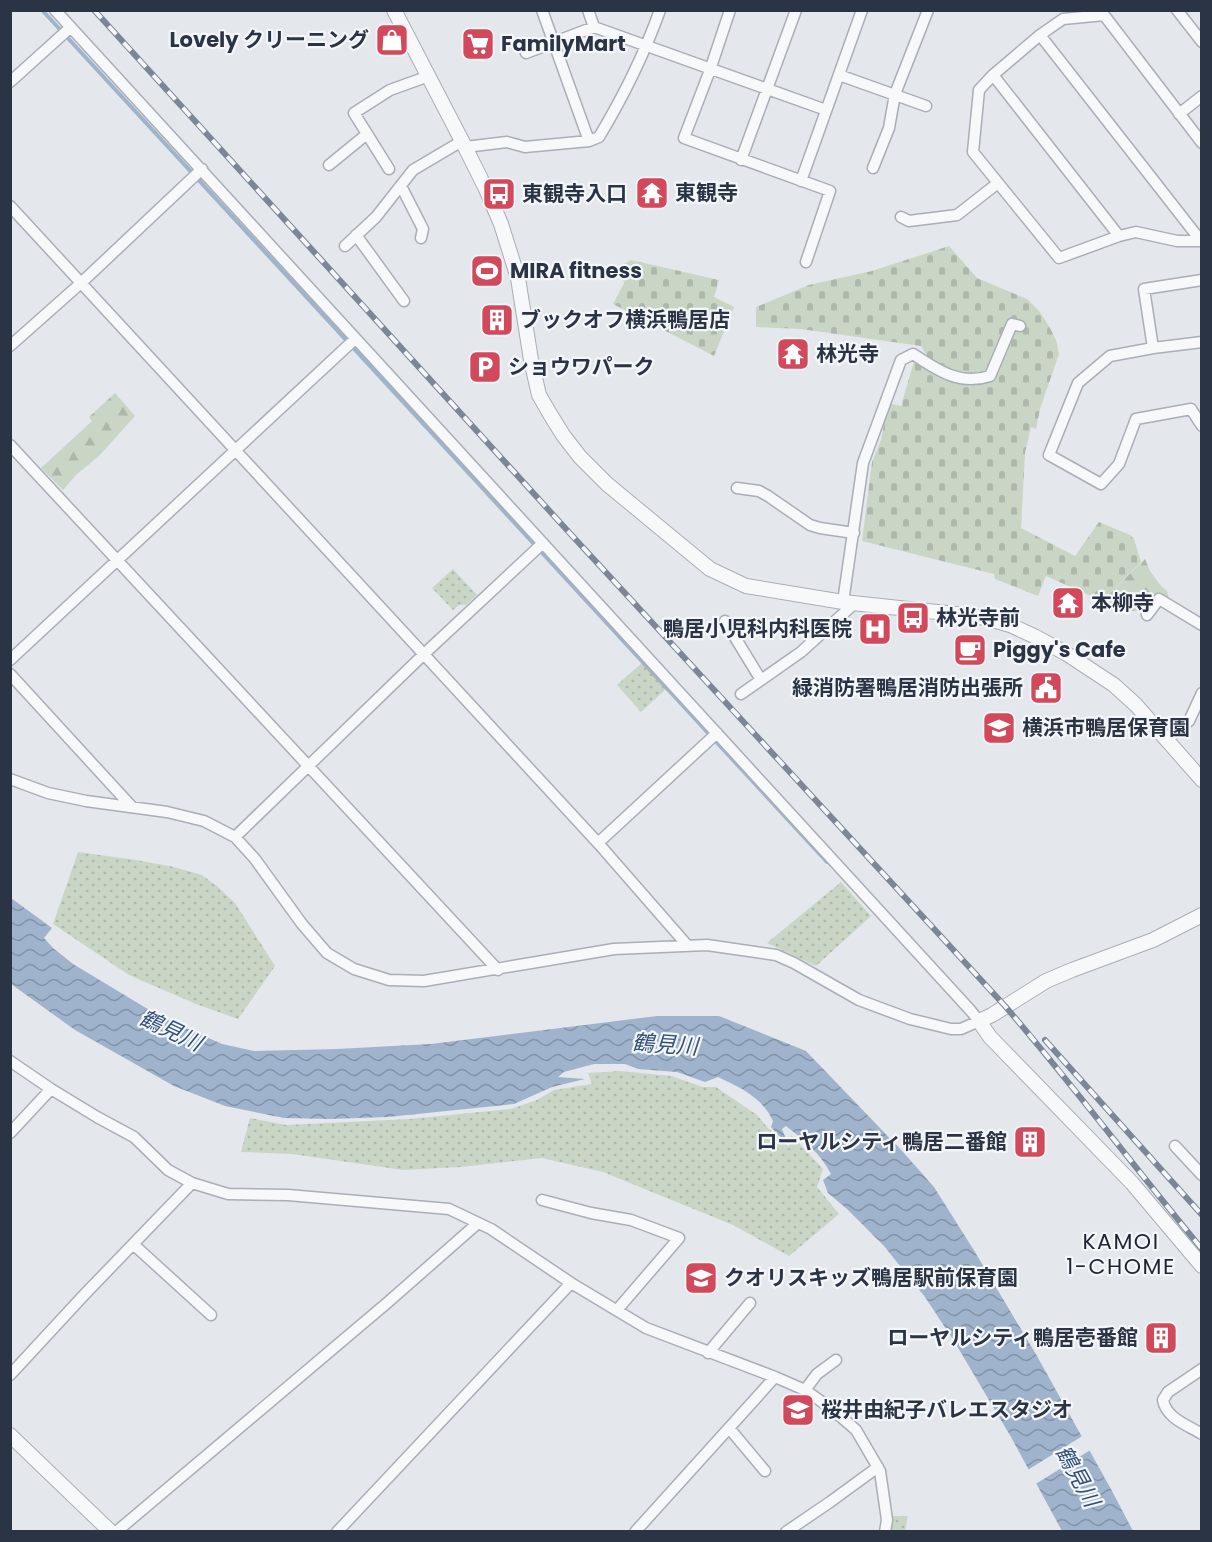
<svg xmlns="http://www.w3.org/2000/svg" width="1212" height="1542" viewBox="0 0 1212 1542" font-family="Poppins,'Noto Sans JP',sans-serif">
<defs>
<pattern id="grass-dots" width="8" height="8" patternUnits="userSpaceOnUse" patternTransform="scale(1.5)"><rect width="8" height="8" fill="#c9d6c5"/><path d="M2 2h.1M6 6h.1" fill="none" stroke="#adb8ab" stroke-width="1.8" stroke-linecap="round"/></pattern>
<pattern id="forest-firs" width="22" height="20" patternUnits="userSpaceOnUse" patternTransform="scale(1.5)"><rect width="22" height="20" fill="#c9d6c5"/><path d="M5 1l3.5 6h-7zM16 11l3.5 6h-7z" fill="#adb8ab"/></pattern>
<pattern id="cemetery-stones" width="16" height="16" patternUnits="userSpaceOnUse" patternTransform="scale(1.5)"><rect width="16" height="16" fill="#c9d6c5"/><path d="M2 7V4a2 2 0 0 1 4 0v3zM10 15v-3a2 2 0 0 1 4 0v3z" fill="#adb8ab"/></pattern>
<pattern id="water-waves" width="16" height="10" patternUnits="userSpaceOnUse" patternTransform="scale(1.5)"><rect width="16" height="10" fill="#9fb4cc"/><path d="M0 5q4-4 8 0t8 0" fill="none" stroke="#8293a7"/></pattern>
</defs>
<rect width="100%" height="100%" fill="#e4e7ec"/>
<path fill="url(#grass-dots)" d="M453,569L477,595L466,605H459L453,610L432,588Z
M642,663L666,689L641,712L617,685Z
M78,852L136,860L174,867L202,875L218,887L235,903L275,966L238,1019L196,1004L129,975L53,924Z
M841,882L871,916L816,966L767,943Z
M620,1071L671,1076L703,1087H716L757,1115L768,1128L789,1147L791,1135L823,1169L817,1187L839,1214L789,1256L733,1225L603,1172L542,1158L461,1167L403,1170L292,1154L241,1152L250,1118L286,1125L410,1119L511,1109L537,1100L554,1090L592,1084L588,1073Z
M890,1516H908L905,1531L889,1532Z"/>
<path fill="url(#forest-firs)" d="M115,393L135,416L99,456L76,475L63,490L41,468L92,421L89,417Z
M1145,559L1150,571L1161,586L1167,591L1169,598L1167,601L1154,598L1143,611H1129L1102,601Z"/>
<path fill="url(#cemetery-stones)" d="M949,246L977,278L1027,299L1039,311L1049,326L1056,340L1059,354L1040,409L1036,429L1031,427L1025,453L1021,528L1075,556L1099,522L1130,535L1134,539L1141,562L1102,601L1046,576L1038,596L995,579L994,574L862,541L872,462L881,440L888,403L901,406L915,358L928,357L921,346L801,329L756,327V307L809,285L872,271Z
M631,260L719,280L714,297L734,307L714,356L613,304L624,283L620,266Z"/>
<path fill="url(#water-waves)" d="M11,898L52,928L44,938L53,948L73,964L161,1017L222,1044L254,1051L337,1049L431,1044L657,1016H719L806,1051L903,1152L934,1187L975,1252L1037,1356L1112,1491L1133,1531H1062L1011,1437L954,1341L925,1297L884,1246L847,1209L828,1193L823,1180L831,1174C820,1153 804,1140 786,1126L782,1129L786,1139L780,1137L771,1127L773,1121C762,1097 741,1088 718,1077L705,1082L677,1072L638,1069L625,1064H594L564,1072L558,1077L585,1079L552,1087L514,1104L388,1117L330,1119L284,1118L225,1106L174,1086L75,1030L11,984Z"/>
<path fill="#e4e7ec" d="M1084,1435L1092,1449L1034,1485L1026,1471Z"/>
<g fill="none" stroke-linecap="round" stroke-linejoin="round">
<path stroke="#9fb4cc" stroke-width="4" d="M42,10L827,862"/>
<g stroke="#a9aeb7" stroke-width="13">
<path id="minor" d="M542,10L589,141
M588,10L594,27L826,110
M730,10L710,70L684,138L830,191L806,262
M1177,10L1202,42
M1040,35L1201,241
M526,53L594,27
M839,75L926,106
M993,75L1119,236
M10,82L71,27
M1179,114L1202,96
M1202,143L1104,15L1063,19L1040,35L993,75L979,90L973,152L1059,258L1119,236L1136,232L1177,241H1202
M465,147L507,142L525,147L589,141L599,137C623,97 644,55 660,10
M741,160L796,10
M329,165L367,134
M873,168L889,128L895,94L928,10
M389,169L354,113L390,90L429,76
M801,181L862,10
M401,186L423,229L421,238
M10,206L598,843L687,945
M901,217L909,221L957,215L998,183
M356,235L404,301
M345,246L376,217L413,170L462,141
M1202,342L1153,348L1110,356L1078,383L1049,455L1101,484L1119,464L1136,419L1191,409L1202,426
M10,346L81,283L202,169
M1153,348L1144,289L1202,280
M10,445L498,970
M737,488L759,491L768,496L810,525L820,528L854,533
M843,602L863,463L901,360L913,354C937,370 960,386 990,376L1012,324L1020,326
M1147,615L1159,599L1202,625
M725,621L761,680
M10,660L355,339
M10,674L132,807
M741,694L801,652L855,603
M1166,740L1189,721L1202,693
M10,779L48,793L86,801L167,812L204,821L235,837L255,859L302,924L327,953L354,969L389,980L424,981L614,949L707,945L776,955L794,963L859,1000L910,1019L951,1029H961L979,1021L971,1011L55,10
M235,837L423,655L543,543
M598,843L717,733
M10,1061L51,1089L97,1117L134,1137L168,1170L192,1183L228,1194L288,1195L449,1209L491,1229L571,1283L646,1328L775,1377L805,1390L832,1409L856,1430L880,1471L887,1520L885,1532
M10,1133L51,1089
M1175,1146L1202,1175
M542,1200L591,1213L631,1220L679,1238L617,1310
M133,1244L211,1315
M708,1353L750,1303
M1202,1369L1168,1392L1163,1400C1166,1418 1187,1425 1202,1434
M10,1375L84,1295L192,1183
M805,1390L817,1374L836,1360
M729,1428L765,1471
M116,1532L387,1303L478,1223
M337,1532L571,1283
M635,1532L775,1377
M786,1532L830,1502L878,1467"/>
</g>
<g stroke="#a9aeb7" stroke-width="16">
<path id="tertiary" d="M394,10L462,141L486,189L501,224L518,278L531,360L539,395L550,414L563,435L580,457L607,484L710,569L746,586L843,602L965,615L986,618L1010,625L1034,636L1067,654L1114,685L1136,705L1202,780
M1202,915L1153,940L1072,970L1046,981L992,1015L979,1021L990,1037L1132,1183L1202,1266
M10,1435L111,1532"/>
</g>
<use href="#minor" stroke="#f7f8fa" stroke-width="10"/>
<use href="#tertiary" stroke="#f7f8fa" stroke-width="14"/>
<g stroke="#7d8696" stroke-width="6">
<path id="rail" d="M94,10L566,529L1005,1006C1073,1085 1135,1168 1202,1249
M1045,1040L1202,1215"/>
</g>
<use href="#rail" stroke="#f4f6f9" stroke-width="4" stroke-dasharray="11" stroke-linecap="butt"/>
</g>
<defs>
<g id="shop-square" transform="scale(1.725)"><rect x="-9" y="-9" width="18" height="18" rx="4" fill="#d1495b" stroke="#f4f6f9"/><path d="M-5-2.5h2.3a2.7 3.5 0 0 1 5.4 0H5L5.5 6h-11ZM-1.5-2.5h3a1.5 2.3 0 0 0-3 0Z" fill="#fff"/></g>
<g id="supermarket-square" transform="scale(1.725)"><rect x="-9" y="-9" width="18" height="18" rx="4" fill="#d1495b" stroke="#f4f6f9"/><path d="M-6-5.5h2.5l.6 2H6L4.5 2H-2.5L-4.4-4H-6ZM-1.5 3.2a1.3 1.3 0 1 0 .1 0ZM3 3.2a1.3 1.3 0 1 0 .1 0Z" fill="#fff"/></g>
<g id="temple-square" transform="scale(1.725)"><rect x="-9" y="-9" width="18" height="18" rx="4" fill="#d1495b" stroke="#f4f6f9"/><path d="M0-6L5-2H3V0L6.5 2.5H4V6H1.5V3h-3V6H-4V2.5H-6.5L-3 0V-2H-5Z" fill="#fff"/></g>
<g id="bus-square" transform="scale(1.725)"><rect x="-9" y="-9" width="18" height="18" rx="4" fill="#d1495b" stroke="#f4f6f9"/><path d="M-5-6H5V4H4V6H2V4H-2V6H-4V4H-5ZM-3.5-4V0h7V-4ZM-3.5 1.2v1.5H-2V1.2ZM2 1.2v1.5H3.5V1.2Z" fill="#fff"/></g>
<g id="stadium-square" transform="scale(1.725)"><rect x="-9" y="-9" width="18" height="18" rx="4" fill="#d1495b" stroke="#f4f6f9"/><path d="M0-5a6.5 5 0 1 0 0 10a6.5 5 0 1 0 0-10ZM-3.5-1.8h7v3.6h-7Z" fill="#fff"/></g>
<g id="building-square" transform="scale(1.725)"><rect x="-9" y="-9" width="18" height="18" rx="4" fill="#d1495b" stroke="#f4f6f9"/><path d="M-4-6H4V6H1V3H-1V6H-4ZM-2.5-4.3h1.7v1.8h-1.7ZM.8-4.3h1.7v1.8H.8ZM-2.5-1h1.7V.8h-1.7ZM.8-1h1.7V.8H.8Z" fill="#fff"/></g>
<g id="parking-square" transform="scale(1.725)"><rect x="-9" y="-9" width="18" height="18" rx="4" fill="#d1495b" stroke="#f4f6f9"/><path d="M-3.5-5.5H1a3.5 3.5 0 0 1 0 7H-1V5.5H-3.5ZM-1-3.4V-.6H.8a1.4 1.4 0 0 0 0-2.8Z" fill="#fff"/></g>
<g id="hospital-square" transform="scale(1.725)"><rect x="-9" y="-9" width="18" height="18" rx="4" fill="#d1495b" stroke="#f4f6f9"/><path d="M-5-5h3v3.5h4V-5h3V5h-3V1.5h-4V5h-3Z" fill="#fff"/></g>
<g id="cafe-square" transform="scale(1.725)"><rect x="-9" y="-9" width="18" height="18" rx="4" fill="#d1495b" stroke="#f4f6f9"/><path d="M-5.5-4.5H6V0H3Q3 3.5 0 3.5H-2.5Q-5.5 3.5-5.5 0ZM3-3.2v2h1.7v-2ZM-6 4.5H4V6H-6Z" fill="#fff"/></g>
<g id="civic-square" transform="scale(1.725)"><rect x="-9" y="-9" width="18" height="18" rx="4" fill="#d1495b" stroke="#f4f6f9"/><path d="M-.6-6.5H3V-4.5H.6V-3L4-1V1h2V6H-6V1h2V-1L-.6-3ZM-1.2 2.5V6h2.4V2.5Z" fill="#fff"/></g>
<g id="school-square" transform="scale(1.725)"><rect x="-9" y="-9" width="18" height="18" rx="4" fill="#d1495b" stroke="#f4f6f9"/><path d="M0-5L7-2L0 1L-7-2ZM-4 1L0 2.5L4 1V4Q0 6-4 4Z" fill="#fff"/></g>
</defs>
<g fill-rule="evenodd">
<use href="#shop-square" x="392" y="40"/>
<use href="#supermarket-square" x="478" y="44"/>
<use href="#temple-square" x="652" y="193"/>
<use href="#bus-square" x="499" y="194"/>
<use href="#stadium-square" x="487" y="271"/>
<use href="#building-square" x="497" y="320"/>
<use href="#temple-square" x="793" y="354"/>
<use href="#parking-square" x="485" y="367"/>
<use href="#temple-square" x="1068" y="603"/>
<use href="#bus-square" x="913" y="618"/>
<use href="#hospital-square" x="875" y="629"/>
<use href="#cafe-square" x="970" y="650"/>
<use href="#civic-square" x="1046" y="688"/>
<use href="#school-square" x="999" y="728"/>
<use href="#building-square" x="1030" y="1142"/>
<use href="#school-square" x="701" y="1278"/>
<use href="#building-square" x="1161" y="1338"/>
<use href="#school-square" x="798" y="1410"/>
</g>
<g text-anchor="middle" stroke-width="4.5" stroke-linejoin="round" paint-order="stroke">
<g font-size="21" font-weight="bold" fill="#2b3445" stroke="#f4f6f9" text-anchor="start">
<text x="369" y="47" text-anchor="end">Lovely クリーニング</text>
<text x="501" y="51">FamilyMart</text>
<text x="675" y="200">東観寺</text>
<text x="522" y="201">東観寺入口</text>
<text x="510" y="278">MIRA fitness</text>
<text x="520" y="327">ブックオフ横浜鴨居店</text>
<text x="816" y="361">林光寺</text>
<text x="508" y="374">ショウワパーク</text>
<text x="1091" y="610">本柳寺</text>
<text x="936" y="625">林光寺前</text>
<text x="852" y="636" text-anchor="end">鴨居小児科内科医院</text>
<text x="993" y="657">Piggy's Cafe</text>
<text x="1023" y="695" text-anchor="end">緑消防署鴨居消防出張所</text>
<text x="1022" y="735">横浜市鴨居保育園</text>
<text x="1007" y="1149" text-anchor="end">ローヤルシティ鴨居二番館</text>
<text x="724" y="1285">クオリスキッズ鴨居駅前保育園</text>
<text x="1138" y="1345" text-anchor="end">ローヤルシティ鴨居壱番館</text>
<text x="821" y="1417">桜井由紀子バレエスタジオ</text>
</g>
<g font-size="22" font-style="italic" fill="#34527a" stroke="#f4f6f9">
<text transform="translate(171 1030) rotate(25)" y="8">鶴見川</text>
<text transform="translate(665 1044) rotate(4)" y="8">鶴見川</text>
<text transform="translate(1078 1476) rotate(61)" y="8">鶴見川</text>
</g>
<g font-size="22" letter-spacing="1.5" fill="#1d2536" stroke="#f4f6f9">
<text x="1121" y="1249">KAMOI<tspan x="1121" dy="25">1-CHOME</tspan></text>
</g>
</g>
<rect width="1212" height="1542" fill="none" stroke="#2b3445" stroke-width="24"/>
</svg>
